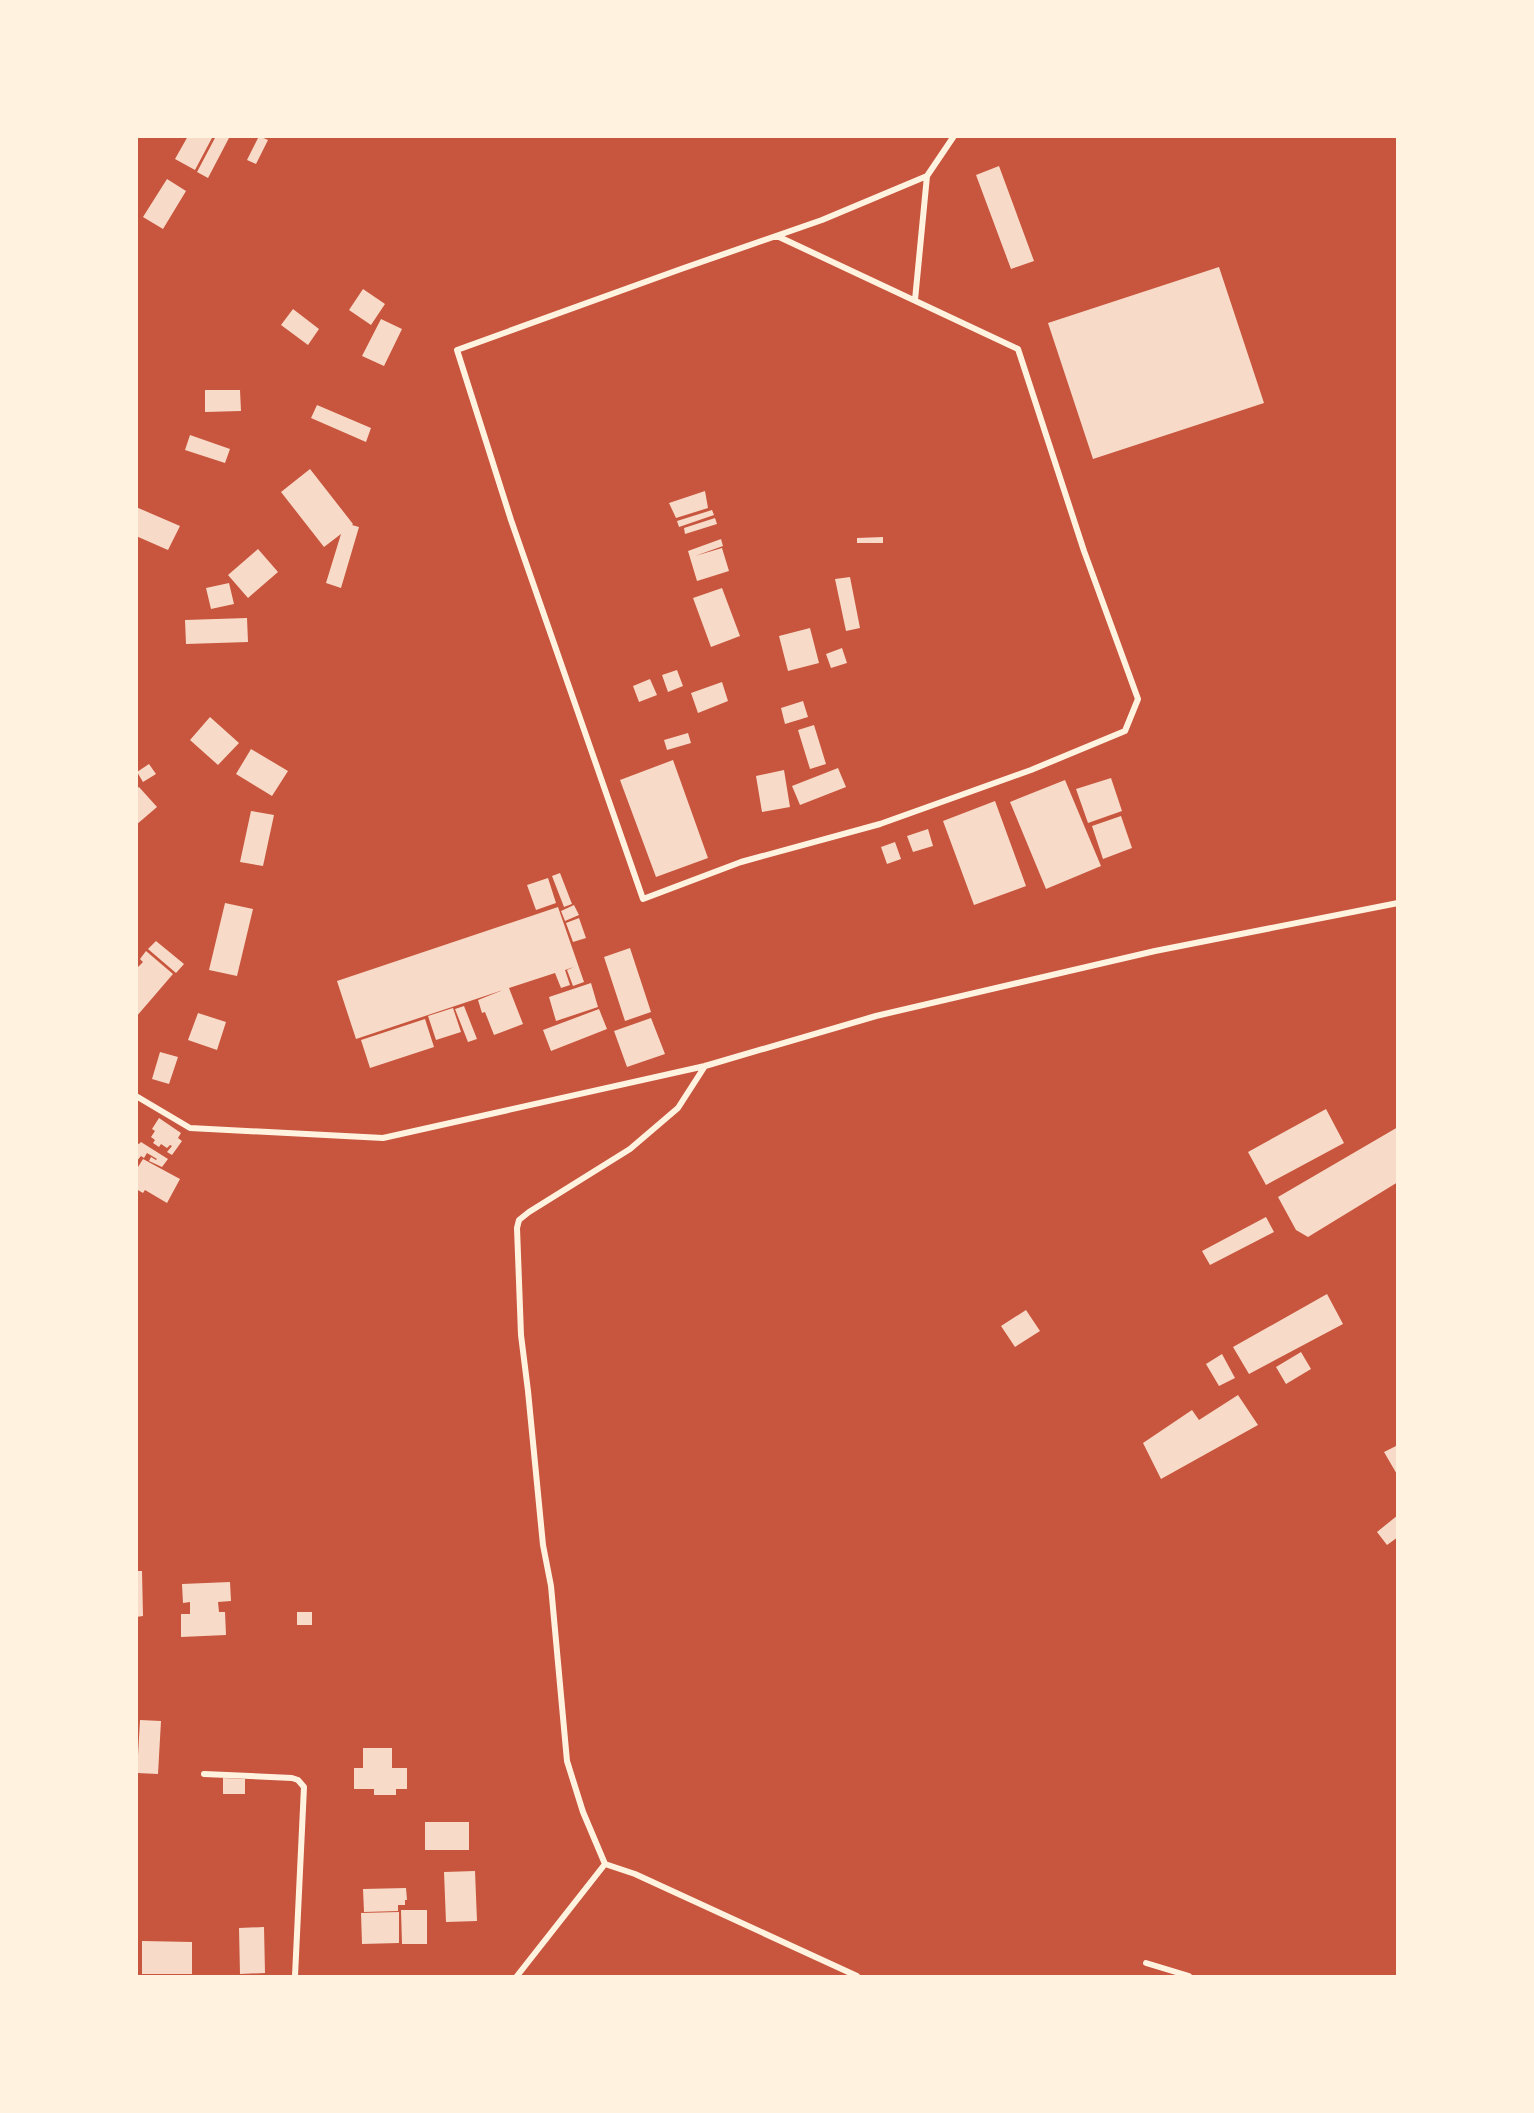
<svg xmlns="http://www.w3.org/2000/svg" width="1534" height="2113" viewBox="0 0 1534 2113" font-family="'PT Serif',serif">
<rect width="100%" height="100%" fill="#c8553d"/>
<path fill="#f7dbc8" d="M188,136H213L195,170L175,159Z
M216,136H230L208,178L197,172Z
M259,136L268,140L256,164L247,160Z
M999,166L1034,261L1011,269L976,175Z
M167,179L186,191L163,229L143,217Z
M1219,267L1264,403L1093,459L1048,323Z
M363,289L385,304L371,325L349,310Z
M293,309L319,329L308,345L281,325Z
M381,319L402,329L384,366L362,356Z
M205,390H240L241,411L205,412Z
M317,405L371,428L366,442L311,418Z
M190,435L230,449L225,463L185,450Z
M310,469L353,524L352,525L359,527L341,588L326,583L341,534L324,547L281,492Z
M705,491L708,508L676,518L669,503Z
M136,507L180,526L168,550L136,536Z
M712,510L714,515L679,527L677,521Z
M715,518L717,524L685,534L684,528Z
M883,537V543H857V538Z
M721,539L723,546L695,556L722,548L729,571L697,581L688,551Z
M258,549L278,572L248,598L228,575Z
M850,577L860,628L846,631L835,579Z
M229,583L234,604L211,609L206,588Z
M722,588L740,636L711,647L693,598Z
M247,618L248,642L186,644L185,620Z
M810,628L819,663L788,671L779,636Z
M842,648L847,663L831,668L826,654Z
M677,670L683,686L668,692L662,675Z
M650,679L657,695L639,702L633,686Z
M722,682L728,701L698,713L691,693Z
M803,701L808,717L785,724L781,708Z
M210,717L239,743L218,765L190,740Z
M814,725L826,764L810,769L798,730Z
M688,733L691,743L667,750L664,740Z
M251,749L288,771L272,796L236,774Z
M673,760L708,858L656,877L620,780Z
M149,764L156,774L143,782L137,772Z
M838,768L846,787L800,805L792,786Z
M784,770L790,807L762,812L756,776Z
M1111,778L1122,811L1088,823L1076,789Z
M1065,780L1101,866L1046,889L1010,802Z
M139,787L157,807L136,825V789Z
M995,801L1026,886L974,905L943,821Z
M251,811L274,815L263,866L240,862Z
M1121,816L1132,848L1103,859L1092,826Z
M928,829L933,846L913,852L907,836Z
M895,842L901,859L887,864L881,847Z
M560,873L572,904L564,907L552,876Z
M548,878L556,903L536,910L527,885Z
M225,903L253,909L237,976L209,970Z
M574,905L579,915L565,921L561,911Z
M558,907L584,982L573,986L567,970L574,967L565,970L570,985L561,988L555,973L509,988L523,1024L494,1035L485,1012L482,1013L478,1000L503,990L356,1039L337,981Z
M579,918L586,938L573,942L566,923Z
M156,941L184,964L176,973L148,949Z
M630,948L651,1012L625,1021L604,957Z
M146,951L173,974L136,1017V969L143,962L140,959Z
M591,983L598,1007L556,1021L549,997Z
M464,1006L477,1039L468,1042L455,1009Z
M453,1008L461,1032L436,1040L428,1016Z
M599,1009L607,1029L551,1051L543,1030Z
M198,1013L226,1022L217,1050L188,1040Z
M651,1018L665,1054L627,1067L614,1031Z
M425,1019L434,1047L370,1068L361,1040Z
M160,1052L178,1057L169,1084L152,1079Z
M1326,1109L1344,1143L1266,1185L1248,1152Z
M159,1118L181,1133L178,1138L182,1141L172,1155L167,1152L172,1146L170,1145L167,1148L161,1144L159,1147L153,1143L155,1140L151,1137L155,1131L152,1129Z
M1398,1127V1171L1396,1173H1398V1182L1308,1237L1296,1230L1278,1197Z
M141,1142L168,1159L162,1167L149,1161L151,1157L156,1160L157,1159L147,1153L144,1158L141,1156L136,1162V1143L139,1144Z
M143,1159L180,1179L167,1203L145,1190L143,1193L136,1189V1167H138Z
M1266,1217L1274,1232L1210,1265L1202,1251Z
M1327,1294L1343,1324L1249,1374L1233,1347Z
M1026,1310L1040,1331L1015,1347L1001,1326Z
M1301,1352L1311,1369L1286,1384L1276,1367Z
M1222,1354L1235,1378L1219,1386L1206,1364Z
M1238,1395L1258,1425L1161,1479L1143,1443L1192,1410L1199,1420Z
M1398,1445V1476L1384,1452Z
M1398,1515V1537L1387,1545L1377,1532Z
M136,1571H142L143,1616L136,1617Z
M230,1582L231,1601L218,1602L219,1612H225L226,1635L181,1637V1614H190V1602L183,1603L182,1584Z
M297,1612H312V1625H297Z
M140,1720L161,1721L158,1774L137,1773Z
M363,1748H392V1768H407V1789H396V1795H374V1789H354V1768H363Z
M223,1778L245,1779V1794H223Z
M425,1822H469V1850H425Z
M475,1871L477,1921L446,1922L444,1872Z
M406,1888L407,1900H405V1905H398V1911L364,1912L363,1889Z
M401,1910H427V1944H402Z
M399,1912V1943L362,1944L361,1913Z
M264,1927L265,1973L240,1974L239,1928Z
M142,1941L192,1942V1974H142Z"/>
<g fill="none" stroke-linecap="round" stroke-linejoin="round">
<path stroke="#fff3e0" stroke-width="6" d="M777,236L1018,349L1084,551L1138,699L1125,731L1031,770L880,824L741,862L643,899L511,520L457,350L681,269L822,220L927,176L954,136
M915,300L927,176
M136,1096L190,1128L383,1138L705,1066L876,1016L1155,951L1398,903
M204,1774L292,1778L298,1780L304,1787L295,1976
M605,1864L583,1812L567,1761L551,1586L543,1545L528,1391L521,1335L517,1228L519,1220L529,1212L630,1149L678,1108L705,1066
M1146,1963L1189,1976
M517,1976L605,1864L635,1874L857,1976"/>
</g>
<rect width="1534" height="2113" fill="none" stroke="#fff3e0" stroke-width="276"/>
</svg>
